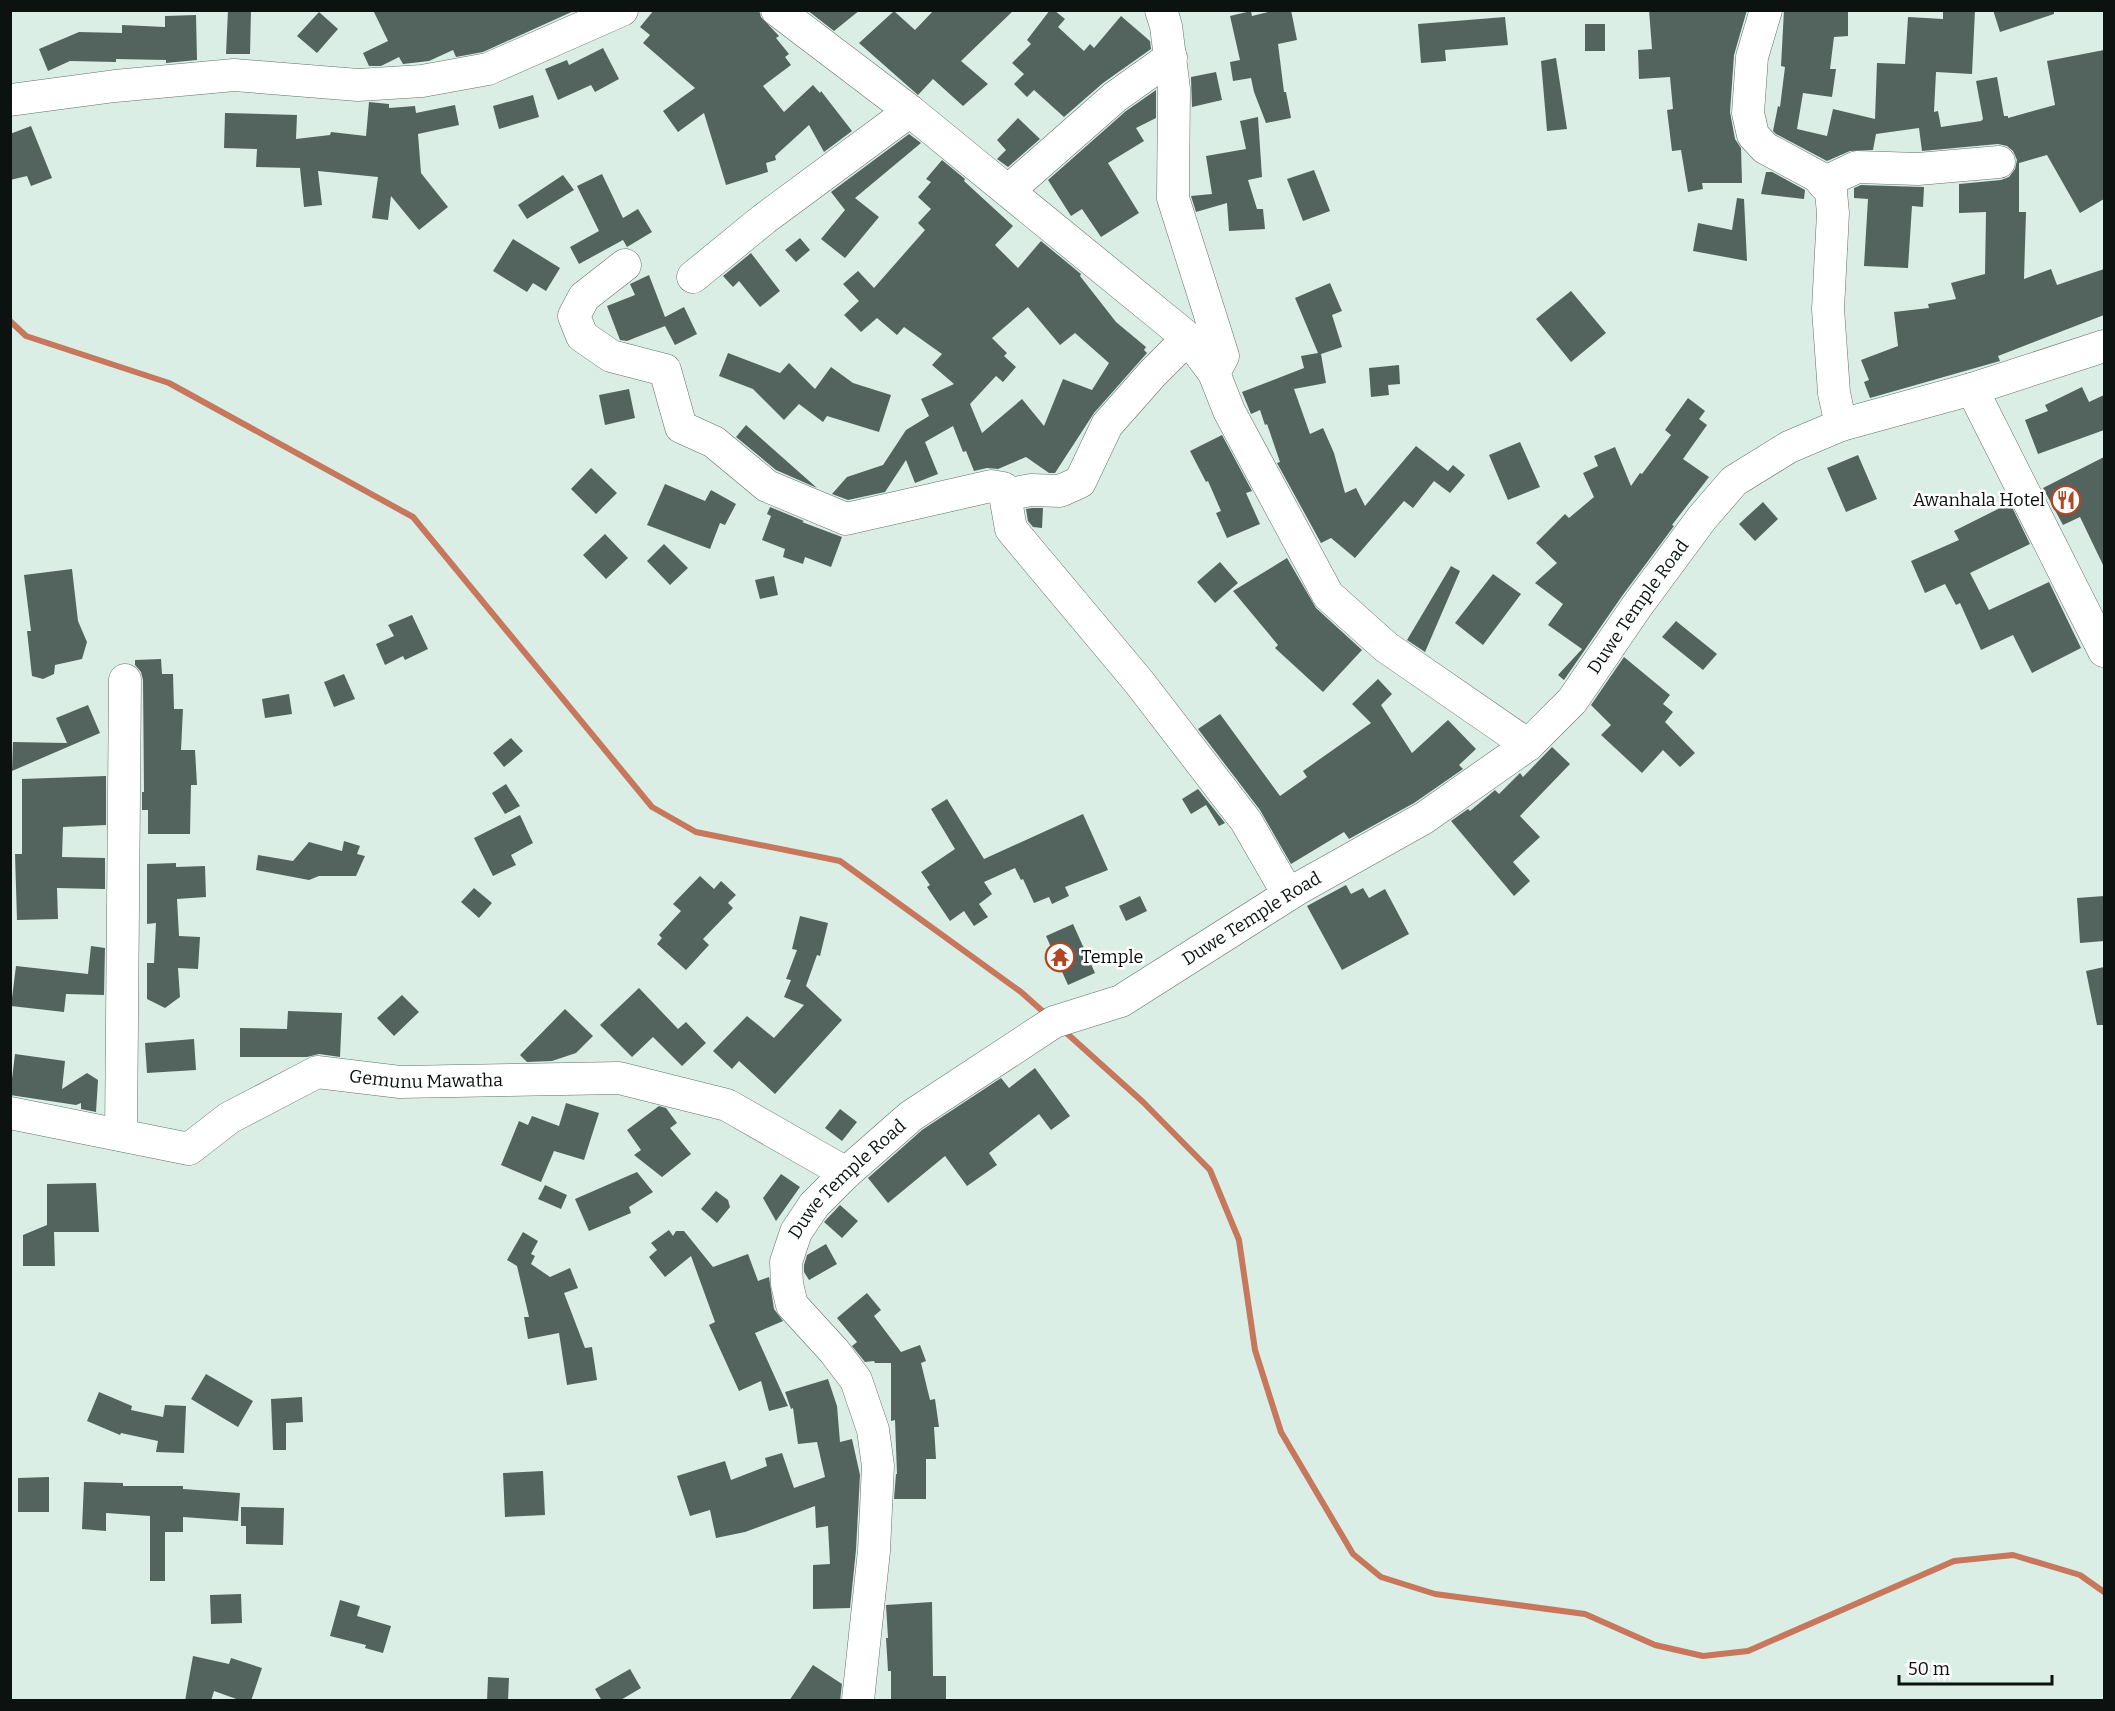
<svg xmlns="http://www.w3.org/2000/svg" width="2115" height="1711" viewBox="0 0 2115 1711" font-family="Bitter,serif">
<rect width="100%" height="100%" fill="#daeee6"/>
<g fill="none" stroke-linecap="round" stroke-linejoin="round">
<path stroke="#c6775c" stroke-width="6" d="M10,321L26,336L169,383L413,517L652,807L696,832L840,861L1021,992L1048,1016
M1062,1029L1143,1102L1210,1170L1239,1240L1255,1350L1281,1432L1353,1554L1381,1577L1435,1594L1585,1614L1655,1645L1703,1656L1748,1651L1954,1561L2013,1555L2080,1575L2104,1592"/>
</g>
<path fill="#53645e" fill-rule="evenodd" d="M228,10H251L250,54H226Z
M373,10H576L483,52L456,57L453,50L429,61L403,64L399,57L381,66H369L363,53L388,41Z
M654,10H759L761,17L779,36L776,38L789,54L785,57L791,65L763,86L784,112L813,85L820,93L821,91L852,131L824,152L809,125L775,156L776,160L766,163L768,172L726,185L704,113L678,132L663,111L695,88L643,43L650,35L640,27Z
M807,10H860L834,31Z
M934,10H1014L961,61L988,84L963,106L933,79L918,95L859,43L894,11L915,30Z
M1050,10H1054L1065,19L1058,27L1084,51L1090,44L1094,48L1121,16L1150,41L1151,49L1103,83L1064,117L1034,90L1027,97L1014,84L1024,74L1012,63L1031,44L1027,40Z
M1276,10H1291L1297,40L1278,44L1284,92H1286L1291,118L1266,123L1254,92L1251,78L1233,81L1230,62L1240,60L1230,16L1251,11L1252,16Z
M1649,10H1747L1734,55L1730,112L1735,139L1741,148L1742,183H1702L1703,189L1688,192L1681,150L1672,151L1667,110L1673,109L1670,77L1639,79L1638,50L1652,49Z
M1784,10H1848V36L1834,37L1830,69H1836L1832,97L1803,93L1797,129L1827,136L1833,109L1875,119L1877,63L1905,64L1908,17L1943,19V10H1975L1972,74L1936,72L1934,112L1938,111L1941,127L1981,121L1983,119L1976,81L1997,77L2004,116H2008V118L2055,105L2047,61L2104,50V199L2080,213L2047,155L2019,163V212H2026L2024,279L2051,269L2057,285L2104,269V315L1998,356L2000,361L1870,398L1864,382L1869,380L1861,360L1898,346L1894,312L1929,308L1928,304L1956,299L1951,283L1985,274L1986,212L1959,213V184L2001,180L2009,177L2015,169L2017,160L2013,151L2007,146L1998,144L1922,151L1919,128L1876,134L1873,150L1850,151L1827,161L1776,134L1773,131L1778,106L1780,107L1785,67L1781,66Z
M1993,10H2054V14L2000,32Z
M319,12L338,29L317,53L297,36Z
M196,15L197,60L166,63V60L116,59V62L70,61L48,71L39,49L79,32L122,33V25L165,27V16Z
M1505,17L1508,45L1445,50L1446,61L1421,63L1418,24Z
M1585,24H1605V51H1585Z
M603,48L619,79L595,92L591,85L558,100L545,69L567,60L569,65Z
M1556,58L1567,129L1547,131L1541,61Z
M1216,72L1222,100L1192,107L1191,77Z
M1156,90V118L1136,128L1144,141L1108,163L1139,213L1101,237L1082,209L1071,216L1048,180L1126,111Z
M533,95L539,117L499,129L493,106Z
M369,102L389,104V108L415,106L416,113L455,105L459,125L418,134L421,173L448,207L419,230L391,196L388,220L372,218L378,177L318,171L322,205L304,207L300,168L256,167L257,149L224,148L225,113L297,115L296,139L330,135L331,132L366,136Z
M1258,117L1262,177L1248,180L1257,209H1263L1265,229L1229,231L1227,203L1196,212L1191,196L1212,194L1206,156L1246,149L1240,121Z
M1018,118L1040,139L1008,167L997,159L1006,150L997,140Z
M31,126L52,178L31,186L27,176L10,180V134Z
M909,134L921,143L855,198L879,217L845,258L821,239L845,210L831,192Z
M942,160L965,179L964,181L1013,226L995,245L1018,268L1041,241L1081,274L1080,276L1116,322L1146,347L1144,350L1147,353L1094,413L1055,473H1049L1026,457L998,469L987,468L974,471L966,451L963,452L953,426L925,442L938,474L915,483L906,460L885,492L848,500L832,494L847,477L883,465L906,430L929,416L921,399L954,384L932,365L942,354L904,327L897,335L877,318L861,332L844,315L859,301L843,284L858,271L874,288L925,230L918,223L931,209L918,197L931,182L926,179ZM1028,307L1060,345L1075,333L1109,363L1092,390L1063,379L1044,426L1022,399L982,433L970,404L996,376L1003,382L1016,367L1004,356L1007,353L992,338Z
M1314,170L1330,211L1303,221L1287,179Z
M1766,172H1772L1805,190L1804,199L1761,194Z
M602,174L623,218L638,209L652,232L627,247L623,240L579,264L570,247L599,231L577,186Z
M563,175L574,190L527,219L518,205Z
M1861,185L1924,187L1923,207L1912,206L1908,268L1864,266L1868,199L1854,198V188Z
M1737,198L1744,199L1747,261L1693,251L1698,223L1732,230Z
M800,238L810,250L796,262L785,250Z
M513,239L560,268L546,291L533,283L527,292L493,271Z
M751,253L780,291L760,307L739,281L733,287L723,276Z
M649,275L665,317L684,307L697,334L675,345L665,326L627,341L620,340L607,306L635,295L630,284Z
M1330,283L1342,311L1332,315L1342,347L1321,354L1326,383L1294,389L1310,434L1323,428L1334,453L1345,493L1356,488L1365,506L1416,446L1448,471L1453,465L1465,475L1450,493L1434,481L1413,508L1404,501L1355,558L1331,538L1321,543L1277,463L1280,462L1267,424L1265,425L1260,410L1251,414L1242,392L1304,368L1301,356L1318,353L1295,298Z
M1571,291L1606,333L1571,362L1536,319Z
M728,353L780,373L789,363L815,389L831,367L853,383L891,395L879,432L827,416L823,422L799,404L784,420L753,389L719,376Z
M1399,365L1400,384L1388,385L1389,395L1371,397L1369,368Z
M2082,387L2089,402L2104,395V430L2038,454L2025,420L2048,411L2045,405Z
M629,389L635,418L605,425L599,395Z
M1688,398L1705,411L1699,419L1707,425L1683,459L1709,477L1672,525L1674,526L1622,596L1564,680L1558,675L1582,649L1548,625L1563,604L1535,583L1557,563L1536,543L1565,514L1569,518L1594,497L1583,473L1598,466L1594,456L1615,447L1631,486L1640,473L1642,474L1671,435L1665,430Z
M746,425L817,488L776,470L736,437Z
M1222,435L1252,491L1246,493L1260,524L1227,538L1216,513L1221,511L1208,481L1206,482L1190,451Z
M1520,442L1540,487L1508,500L1489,455Z
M1858,455L1877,499L1846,512L1827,468Z
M2104,457V567L2080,517L2063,525L2043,488Z
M591,468L617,493L596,514L571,489Z
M665,484L705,501L711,490L736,504L725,525L720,523L710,549L647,525Z
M1763,502L1778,519L1755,541L1739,524Z
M2010,503L2030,544L1970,573L1989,610L2049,582L2081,648L2032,673L2013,635L1981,650L1960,603L1956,605L1945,584L1925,593L1911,561L1959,540L1954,531Z
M770,507L804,521L802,522L842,537L831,567L805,557L803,564L783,557L785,549L762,540L771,516L767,514Z
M1032,508H1043L1042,528L1033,527L1028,521L1026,509Z
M605,534L628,558L606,579L583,555Z
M664,544L688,568L670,585L647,561Z
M1287,558L1316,608L1362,650L1323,692L1275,648L1278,645L1233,591Z
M1220,562L1238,583L1215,603L1197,582Z
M1451,566L1460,571L1425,652L1407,640Z
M72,569L78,621L87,642L82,659L55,665L54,674L43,679L32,676L27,631H31L24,575Z
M1493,574L1521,594L1483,645L1455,623Z
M774,576L778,595L760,599L755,580Z
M412,615L428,649L405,660L403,656L385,665L376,644L394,636L388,625Z
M1676,621L1717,654L1703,670L1662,637Z
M1624,657L1670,695L1663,704L1673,712L1665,722L1695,753L1680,767L1663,750L1642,773L1601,735L1611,725L1591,705Z
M161,659L162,674H173L174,709H183L181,750H195L197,785H191L190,834H148V810H142V792H144L143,680L141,672L135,665V660Z
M344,674L355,699L334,707L324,682Z
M1378,679L1392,694L1381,705L1412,753L1448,720L1476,749L1459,765L1463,769L1414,803L1349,839L1344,832L1291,864L1260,810L1198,729L1220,714L1280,796L1307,777L1303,771L1371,723L1352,704Z
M289,694L292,714L265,718L262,699Z
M88,705L100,733L12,771L13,742L67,743L56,718Z
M511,738L523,751L504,767L493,753Z
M1552,747L1570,764L1520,816L1540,837L1513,862L1530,881L1514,896L1451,821L1468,809L1470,811L1495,790L1499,794L1520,773L1523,777Z
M106,776V825L63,827L62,857L105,858V889L57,888L58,919L17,920L15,854H22V779Z
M506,784L520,806L505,814L492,793Z
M1198,789L1225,823L1219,826L1206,805L1191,814L1182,799Z
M947,799L984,859L1083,814L1108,870L1065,887L1069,896L1052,904L1049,897L1034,903L1023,879L1021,880L1015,868L984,882L992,894L979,904L988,917L974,926L964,911L950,921L927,887L930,885L921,872L955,849L931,809Z
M520,815L533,843L511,855L516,865L493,876L474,838Z
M344,841L360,846L357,854L365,856L356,876H319L309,880L256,870L258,855L293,861L309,842L342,851Z
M176,863V867L205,866L206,897L177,899L179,936L200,937L198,969L178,968L180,997L165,1008L147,999V963H154L156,923L147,924V864Z
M700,876L714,889L721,881L736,895L728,903L733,908L703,939L709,945L686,970L657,944L662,938L659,935L681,911L673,904Z
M1346,885L1351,894L1363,888L1369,898L1385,889L1409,934L1342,970L1307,906Z
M474,888L492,903L479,918L461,902Z
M1140,896L1147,911L1126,921L1119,906Z
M2104,896V941L2080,943L2077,898Z
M800,916L828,923L820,956L817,955L806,986L842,1020L775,1094L739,1061L732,1069L713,1051L747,1016L774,1038L804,1005L784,997L791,980L786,979L797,950L792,949Z
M1073,924L1095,973L1068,985L1046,936Z
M91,946L105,948L104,995L66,994L64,1012L11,1006L16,966L88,974Z
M2104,967V1025H2097L2086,971Z
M639,988L678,1029L686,1022L706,1043L682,1066L653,1037L632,1057L600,1025Z
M402,995L419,1012L394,1036L377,1018Z
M565,1009L593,1036L576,1053L552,1061L527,1062L520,1055Z
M288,1011L342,1013L340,1057L319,1054L307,1057H240V1028L287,1029Z
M194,1039L196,1070L147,1073L145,1043Z
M15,1054L65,1061L62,1089L87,1073L98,1080L96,1112L81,1109V1103L76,1105L10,1095Z
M1035,1068L1070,1116L1051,1130L1039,1114L989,1153L997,1165L967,1186L945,1156L888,1203L868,1178L922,1130L1001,1078L1009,1088Z
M566,1103L599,1113L584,1160L554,1151L541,1182L501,1165L519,1121L528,1125L532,1116L559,1126Z
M659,1106L666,1108L677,1123L670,1128L691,1154L662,1177L634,1155L641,1150L627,1130Z
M840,1109L857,1122L842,1141L825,1128Z
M637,1172L653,1192L629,1207L631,1213L589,1231L575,1199Z
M781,1174L800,1187L776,1221L763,1198Z
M96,1183L99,1232H54L55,1266H23V1235L47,1225V1184Z
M545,1185L567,1195L561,1209L538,1199Z
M716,1191L728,1200L730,1207L717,1223L701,1209Z
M840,1205L858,1221L842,1238L824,1222Z
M669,1230L673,1236L676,1231H684L713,1267L748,1254L758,1281L769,1277L774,1309L783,1321L755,1333L788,1406L769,1411L761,1381L739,1391L709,1325L715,1322L691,1256L665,1277L649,1257L657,1250L651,1243Z
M523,1232L538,1241L531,1254L535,1256L531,1264L550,1277L570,1268L578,1288L564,1293L585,1348L592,1347L597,1380L567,1385L559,1333L528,1339L524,1317H529L517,1266L507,1260Z
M826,1244L837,1264L809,1280L804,1272V1265L807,1255Z
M867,1293L881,1310L874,1316L901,1352L920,1345L926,1361L921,1363L930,1400L935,1399L939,1427H934L936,1459H926V1499H894L896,1474H897L895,1420L891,1421V1363H875L874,1361L865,1362L852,1346L857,1342L837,1318Z
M206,1374L253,1401L238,1427L191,1399Z
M828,1379L837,1406L840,1442L852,1439L860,1475L856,1550L850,1608L813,1609V1565L830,1564L828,1526L816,1528L815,1506L745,1532L716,1538L710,1510L690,1516L677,1476L725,1461L731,1480L767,1466L765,1458L782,1453L794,1488L825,1477L817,1442L798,1444L793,1408L791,1409L785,1392Z
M99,1392L132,1406L131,1410L163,1417L165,1405L186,1406L184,1453L156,1452L158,1441L121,1433L120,1435L87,1421Z
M302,1397L303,1422L286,1423V1450H273L271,1399Z
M543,1471L545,1515L505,1517L503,1473Z
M49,1477V1512H18V1478Z
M84,1482L123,1483V1486H183V1489L240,1493L238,1521L183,1517V1532H165V1581H150V1516L106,1513V1531L82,1529Z
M241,1507L284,1508L283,1545L246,1544V1526H241Z
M241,1594L242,1623L211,1624L210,1595Z
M340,1600L360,1606L357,1616L391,1626L383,1653L365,1648L366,1645L330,1636Z
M932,1602L933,1676H946V1701H891V1671H888L886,1638H888L886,1605Z
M193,1656L229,1664L231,1658L262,1668L251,1701H242L214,1691L211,1701H185Z
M813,1665L842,1684L840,1701H789Z
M630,1669L641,1688L619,1701H602L595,1689Z
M488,1677L509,1678L508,1701H487Z"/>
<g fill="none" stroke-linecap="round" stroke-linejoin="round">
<g stroke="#60726b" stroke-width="33">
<g id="minor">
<path d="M777,10L910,111L1188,338L1214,373L1229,411L1328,595L1386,647L1528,745"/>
<path d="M1161,10L1166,26L1174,89L1173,198L1223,356L1214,373"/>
<path d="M1766,10L1752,57L1748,113L1753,135L1765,148L1817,176L1831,192L1833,213L1828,309L1834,393L1841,425"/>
<path d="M10,100L115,86L234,75L358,85L422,81L488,69L622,10"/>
<path d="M1823,183L1857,167L1918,169L1999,162"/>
<path d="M1008,191L1115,97L1171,57"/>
<path d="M625,265L584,297L574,316L582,336L611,356L665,370L681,427L714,442L767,486L846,519L991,486L1003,488L1005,495"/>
<path d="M693,277L764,219L910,111"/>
<path d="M1188,338L1153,373L1107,425L1080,482L1060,491L1031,490L1005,495L1011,529L1139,682L1246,821L1288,894"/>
<path d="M1972,389L2104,651"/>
<path id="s1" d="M10,1113L189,1149L229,1118L317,1072L400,1082L619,1078L727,1105L846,1173"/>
<path d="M121,1135L125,680"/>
<path id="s2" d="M858,1700L874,1551L878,1466L873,1430L856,1380L834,1351L792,1305L787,1284L786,1262L796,1232L814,1205L846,1173L911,1116L1054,1022L1121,1001L1299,888L1424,818L1528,745L1572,701L1637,606L1702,518L1734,481L1789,447L1841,425L1972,389L2104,346"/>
</g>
</g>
<use href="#minor" stroke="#fff" stroke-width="32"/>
</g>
<defs>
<g id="restaurant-ring" transform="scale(1.5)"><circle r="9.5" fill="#fff" stroke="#ae4722" stroke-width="1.5"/><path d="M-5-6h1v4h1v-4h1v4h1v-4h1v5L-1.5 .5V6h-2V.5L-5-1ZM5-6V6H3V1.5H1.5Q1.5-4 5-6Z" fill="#ae4722"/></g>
<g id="temple-ring" transform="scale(1.5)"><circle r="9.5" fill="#fff" stroke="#ae4722" stroke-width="1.5"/><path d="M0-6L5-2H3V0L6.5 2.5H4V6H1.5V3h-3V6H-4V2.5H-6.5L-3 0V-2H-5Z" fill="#ae4722"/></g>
</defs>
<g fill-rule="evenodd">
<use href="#restaurant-ring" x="2066" y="500"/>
<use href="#temple-ring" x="1060" y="957"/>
</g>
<g text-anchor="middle" stroke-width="5" stroke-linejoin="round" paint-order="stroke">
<g font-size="18" fill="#0b1210" stroke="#fff" text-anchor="end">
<text x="2045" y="506">Awanhala Hotel</text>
<text x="1081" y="963" text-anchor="start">Temple</text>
</g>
<g font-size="18" fill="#0b1210" stroke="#fff">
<text dy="6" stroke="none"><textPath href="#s2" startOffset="1562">Duwe Temple Road</textPath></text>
<text dy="6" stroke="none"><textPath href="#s2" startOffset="1058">Duwe Temple Road</textPath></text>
<text dy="6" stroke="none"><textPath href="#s1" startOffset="442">Gemunu Mawatha</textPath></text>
<text dy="6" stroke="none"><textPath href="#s2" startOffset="572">Duwe Temple Road</textPath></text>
</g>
</g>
<rect width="2115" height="1711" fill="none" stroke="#0b1210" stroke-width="24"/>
<path d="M1899 1675v9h153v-9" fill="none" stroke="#0b1210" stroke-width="3"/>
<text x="1908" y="1675" font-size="18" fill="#0b1210" stroke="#ffffff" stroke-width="4.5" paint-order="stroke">50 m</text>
</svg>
